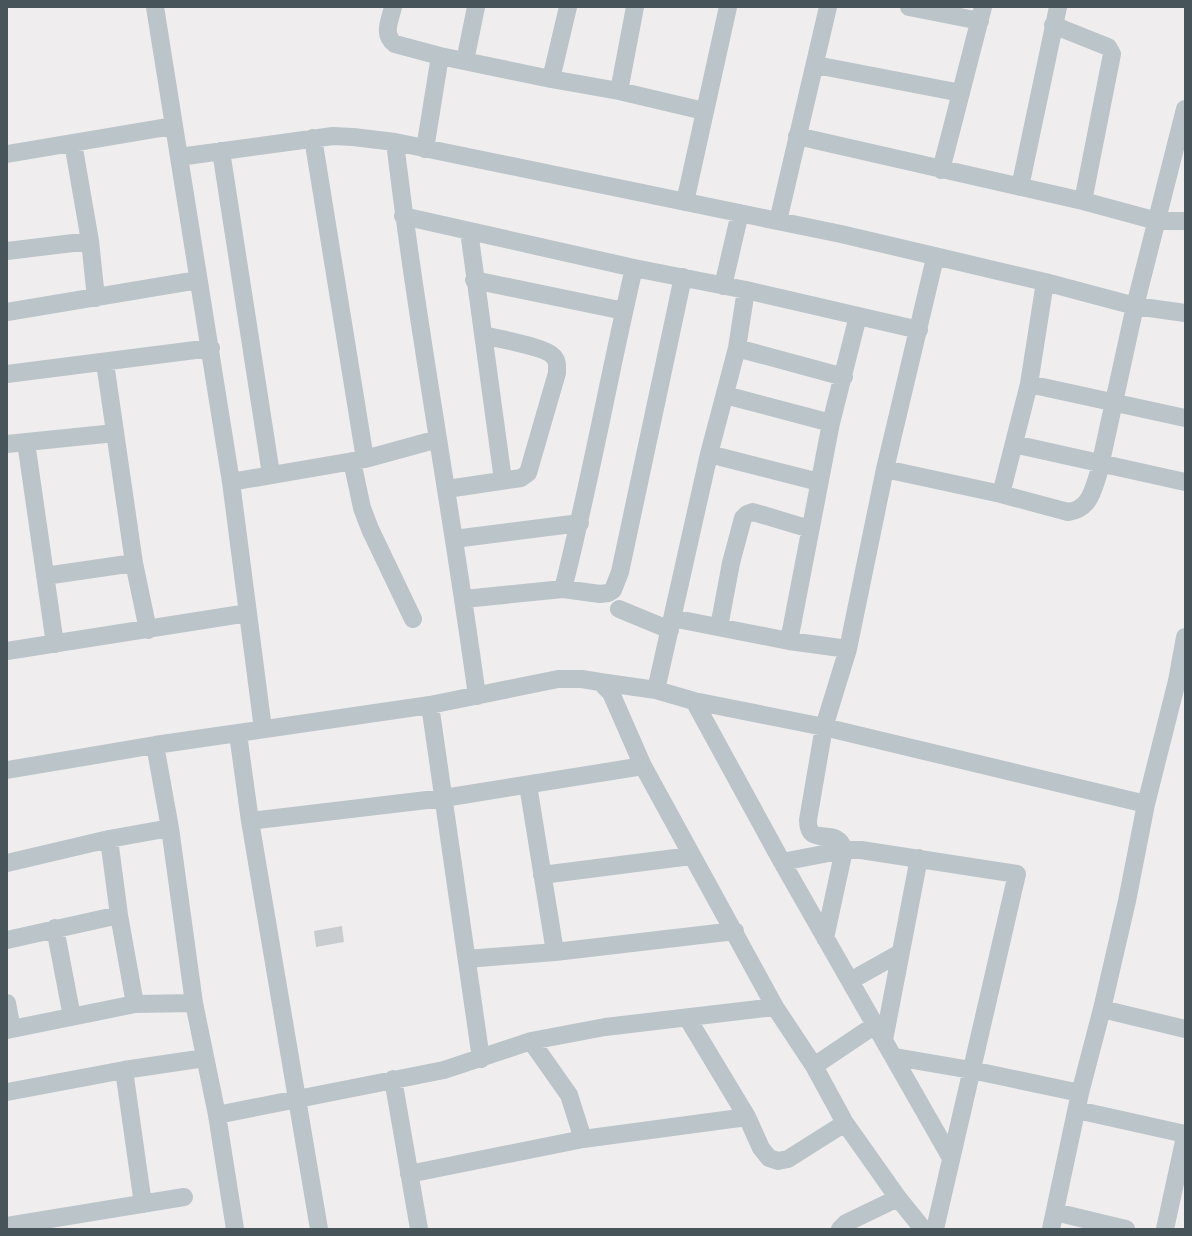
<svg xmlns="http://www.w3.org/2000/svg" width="1192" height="1236" viewBox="0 0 1192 1236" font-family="Quicksand,sans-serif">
<rect width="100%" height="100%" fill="#f0edee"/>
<path fill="#c8cccf" d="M342,926L344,942L316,947L314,931Z"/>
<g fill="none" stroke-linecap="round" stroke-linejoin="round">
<path stroke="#bac4c9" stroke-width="18" d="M155,7L231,482L263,729
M393,7C390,20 382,35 395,44L440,56L551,79L619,91L704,111
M909,7L980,21
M1053,25L1108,47L1112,54L1083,201
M465,61L476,7
M816,65L961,93
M551,79L568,7
M619,91L635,7
M797,136L1083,201L1157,221H1185
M313,138L365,459
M395,142C417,328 452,511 477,696
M73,143L90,241L96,298
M425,149L440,56
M221,151L271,474
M7,154L173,126
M179,157L333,136L353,137L395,142L841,234L1045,282L1135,306L1185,313
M941,170L983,7
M1020,187L1058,7
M685,202L728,7
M403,216L634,268L746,290L919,330
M778,221L828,7
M469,231L503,480
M7,251L90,241
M474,280L624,311
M723,286L740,213
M7,312L198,280
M737,348L844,377
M105,363L134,563L148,630
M7,374L211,348
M1029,384L1185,418
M725,395L831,423
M26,442L55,644
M7,444L115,433
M1014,444L1185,482
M709,454L819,482
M352,461L362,508L370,529L413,619
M885,469L1001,494L1068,512C1089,509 1092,493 1098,475L1135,306L1185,109
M231,482L365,459L438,439
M447,489L521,478L528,473L557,373C557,366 558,361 553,356C546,347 498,339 484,335
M1001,494L1029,384L1045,282
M454,539L580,523
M45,576L134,563
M563,589C590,483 609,375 634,268
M464,599L563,589L600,594L608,593L613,590L620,572L683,277
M619,609L670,630
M672,618L789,641L848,649
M719,627L731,563L743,518L747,514L753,512L810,529
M789,641L831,423L858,316
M7,651L248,613
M600,682L656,690L694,701L824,727L1146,804
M656,690L709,454L737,348L746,290
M694,701L782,862L951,1158
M430,705L481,1059
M238,734L250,821L319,1229
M155,745L170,828L194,1003L217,1115L235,1229
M7,770L155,745L430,705L558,679H582L600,682L611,693L643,766L775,1007L814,1066L845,1123L898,1198L923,1229
M528,785L555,952
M250,821L444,798L643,766
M109,839L119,915L135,1004
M782,862L844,850H861L1017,874L935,1229
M7,863L109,839L170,828
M542,875L691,856
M55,928L72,1017
M825,938L844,850C837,824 808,850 808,820L824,727L848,649L885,469L935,258
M7,940L119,915
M467,959L555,952L735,931
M850,981L900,953
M7,1003L12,1029
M1102,1009L1185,1029
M688,1019L747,1117L761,1148L769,1158L778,1161L788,1159L845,1123
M7,1030L135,1004L194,1003
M884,1040L919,858
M531,1041L569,1095L583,1139
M895,1057L971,1070L1080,1093
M814,1066L875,1025
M124,1070L143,1204
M393,1079L419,1229
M7,1092L124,1070L205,1058
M1077,1110L1185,1134
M217,1115L444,1070L531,1041L605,1027L775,1007
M409,1174L583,1139L747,1117
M1055,1212L1126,1229
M7,1226L184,1197
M840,1229L846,1223L898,1198
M1051,1229L1080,1093L1102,1009L1127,901L1146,804L1177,681L1185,637
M1165,1229L1185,1137"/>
</g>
<rect width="1192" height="1236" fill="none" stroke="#475459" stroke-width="16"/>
</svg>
